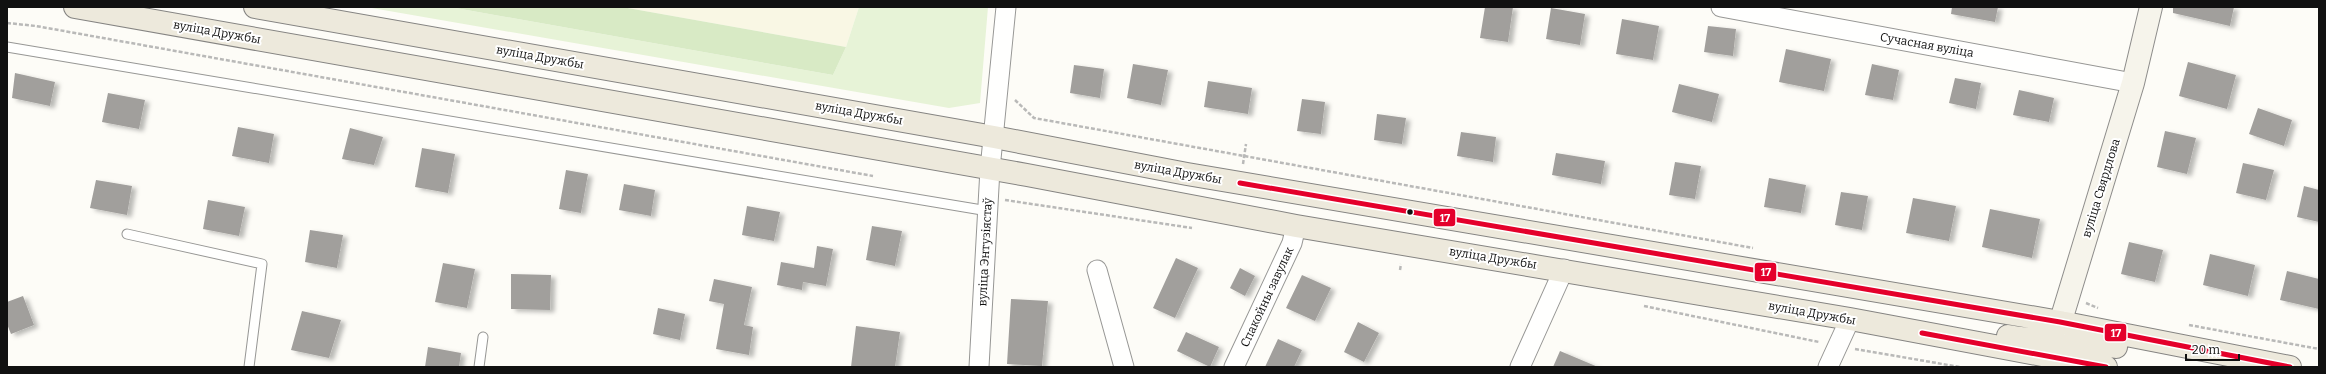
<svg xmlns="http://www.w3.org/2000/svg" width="2326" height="374" viewBox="0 0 2326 374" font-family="Bitter,serif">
<defs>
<filter id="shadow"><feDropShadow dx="4.5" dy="2.5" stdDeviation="2" flood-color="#0004"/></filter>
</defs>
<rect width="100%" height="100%" fill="#fdfcf7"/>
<path fill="#f9f7e4" d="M622,7H859L846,47Z"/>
<path fill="#e7f3d7" d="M366,7H450L833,75L846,47L859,7H988L980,103L949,108Z"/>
<path fill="#d8eac5" d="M450,7H622L846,47L833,75Z"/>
<path fill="#a19f9c" filter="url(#shadow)" d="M1485,7H1513L1508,42L1480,38Z
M1952,7H1998L1995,22L1951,14Z
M2173,7H2234L2230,26L2173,13Z
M1551,8L1585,14L1580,45L1546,39Z
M1622,19L1659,26L1653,60L1616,54Z
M1708,26L1736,29L1733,56L1704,52Z
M1786,49L1831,59L1824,91L1779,82Z
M2188,62L2236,75L2227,109L2179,96Z
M1133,64L1168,70L1161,105L1127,98Z
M1872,64L1899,70L1893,100L1865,95Z
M1074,65L1104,69L1100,98L1070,93Z
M15,73L55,82L50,106L12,98Z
M1955,78L1981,83L1976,109L1949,103Z
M1208,81L1252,88L1248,114L1204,107Z
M1679,84L1719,94L1712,122L1672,112Z
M2019,90L2054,98L2049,122L2013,115Z
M108,93L145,100L139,129L102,122Z
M1302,99L1325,102L1321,134L1297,131Z
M2258,108L2292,120L2284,146L2249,134Z
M1377,114L1406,118L1402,144L1374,140Z
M238,127L274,134L269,163L232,156Z
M350,128L383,137L374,165L342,159Z
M2165,131L2196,138L2187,174L2157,167Z
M1461,132L1496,137L1493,162L1457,156Z
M422,148L455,154L448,193L415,187Z
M1556,153L1605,161L1601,184L1552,175Z
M1675,162L1701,166L1695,199L1669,195Z
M2243,163L2274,170L2266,200L2236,193Z
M566,170L588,174L581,213L559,209Z
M1769,178L1806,185L1801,213L1764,207Z
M96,180L132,186L127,215L90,208Z
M624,184L655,190L651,216L619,210Z
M2304,186L2319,190V222L2297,217Z
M1841,192L1868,196L1862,230L1835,225Z
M1913,198L1956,206L1949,241L1906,233Z
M208,200L245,207L239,236L203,229Z
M747,206L780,212L774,241L742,235Z
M1990,209L2040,219L2032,258L1982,247Z
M872,226L902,231L895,266L866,260Z
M310,230L343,235L337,268L305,262Z
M2129,242L2163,250L2155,282L2121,274Z
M817,246L833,249L826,286L803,282L802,290L777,285L781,262L814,268Z
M2210,254L2255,265L2248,296L2203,285Z
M1176,258L1198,268L1175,318L1153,308Z
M443,263L475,269L467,308L435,302Z
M1240,268L1255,276L1245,296L1230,288Z
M2287,271L2319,279V309L2280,300Z
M511,274L551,275L550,310L511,309Z
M1302,275L1331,288L1315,321L1286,308Z
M714,279L752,287L744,325L753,327L749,355L716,349L724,304L709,301Z
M23,296L34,325L11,334L7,324V302Z
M1011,299L1048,301L1042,366L1007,364Z
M658,308L685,314L680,340L653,334Z
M302,311L341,320L329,358L291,350Z
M1358,322L1379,333L1364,362L1344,352Z
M856,326L900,332L895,367H851Z
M1186,332L1219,347L1210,367L1177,351Z
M1278,339L1302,350L1294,367H1265Z
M428,347L461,353L459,367H425Z
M1560,351L1598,367H1553Z"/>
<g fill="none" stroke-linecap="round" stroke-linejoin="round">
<g stroke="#979795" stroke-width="11">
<path id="lane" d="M7,47L988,211
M127,234L262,264L249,367
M479,367L483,337"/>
</g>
<g stroke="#979795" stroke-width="21">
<path id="street" d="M1721,7L2133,83
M1097,270L1124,367
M979,367L990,169L1006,7
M1234,367L1292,243L1296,226
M1520,367L1564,269
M1828,367L1850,319"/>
</g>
<g stroke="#8e8d8b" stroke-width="24">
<path id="secondary" d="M2055,340L2133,83L2151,7"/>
</g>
<g stroke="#858482" stroke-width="24">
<path id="primary" d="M75,7L1027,175L1296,226L1850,319L2106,367
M255,7L994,137L1187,174L2060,322L2290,367
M2008,336C2032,340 2043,343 2060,322
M2050,357C2067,336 2092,343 2116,347"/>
</g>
<path stroke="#b9b9b8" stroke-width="2.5" stroke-dasharray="4 2" stroke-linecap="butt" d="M7,23L36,26L873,176
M1015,100L1034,118L1753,248
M1243,164L1246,144
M1005,200L1192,228
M1400,270L1401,264
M2086,303L2098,308
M1644,306L1819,342
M2189,325L2319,349
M1855,349L1960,367"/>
<use href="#lane" stroke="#fffffe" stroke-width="9"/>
<use href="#street" stroke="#fffffe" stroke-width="19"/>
<use href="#secondary" stroke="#f6f4eb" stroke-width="22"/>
<use href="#primary" stroke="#ede9dc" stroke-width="22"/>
<g stroke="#fff" stroke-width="8">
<path id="bus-1" d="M1240,183L2060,322L2290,367
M1922,333L2106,367"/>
</g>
<use href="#bus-1" stroke="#e4002b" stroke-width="5"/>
</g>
<circle fill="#111" stroke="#fff" stroke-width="1.5" cx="1410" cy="212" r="3.5"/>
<g text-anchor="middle" stroke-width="4" stroke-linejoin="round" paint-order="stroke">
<g font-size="12" fill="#111" stroke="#fff">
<text transform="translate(217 32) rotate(10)" y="4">вуліца Дружбы</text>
<text transform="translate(1927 45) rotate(10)" y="4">Сучасная вуліца</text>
<text transform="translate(540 57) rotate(10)" y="4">вуліца Дружбы</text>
<text transform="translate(859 113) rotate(10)" y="4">вуліца Дружбы</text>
<text transform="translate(1178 172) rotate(10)" y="4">вуліца Дружбы</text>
<text transform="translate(2101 188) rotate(-73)" y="4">вуліца Свярдлова</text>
<text transform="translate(985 252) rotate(-87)" y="4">вуліца Энтузіястаў</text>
<text transform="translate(1493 258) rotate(9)" y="4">вуліца Дружбы</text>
<text transform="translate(1267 297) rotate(-65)" y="4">Спакойны завулак</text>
<text transform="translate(1812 313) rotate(10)" y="4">вуліца Дружбы</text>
</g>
</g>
<g stroke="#fff" stroke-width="1.5">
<rect x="1433" y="208" width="23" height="19" rx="4" fill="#e4002b"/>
<rect x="1754" y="262" width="23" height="20" rx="4" fill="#e4002b"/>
<rect x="2104" y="323" width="23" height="19" rx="4" fill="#e4002b"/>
</g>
<g font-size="11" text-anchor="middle" font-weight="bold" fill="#fff">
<text x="1445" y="222">17</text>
<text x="1766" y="276">17</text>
<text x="2116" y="337">17</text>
</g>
<rect width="2326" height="374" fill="none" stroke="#111111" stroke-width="16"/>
<path d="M2186 354v6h53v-6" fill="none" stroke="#111111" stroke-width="2"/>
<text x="2192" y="354" font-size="12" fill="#111111" stroke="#ffffff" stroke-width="3" paint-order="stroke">20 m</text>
</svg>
